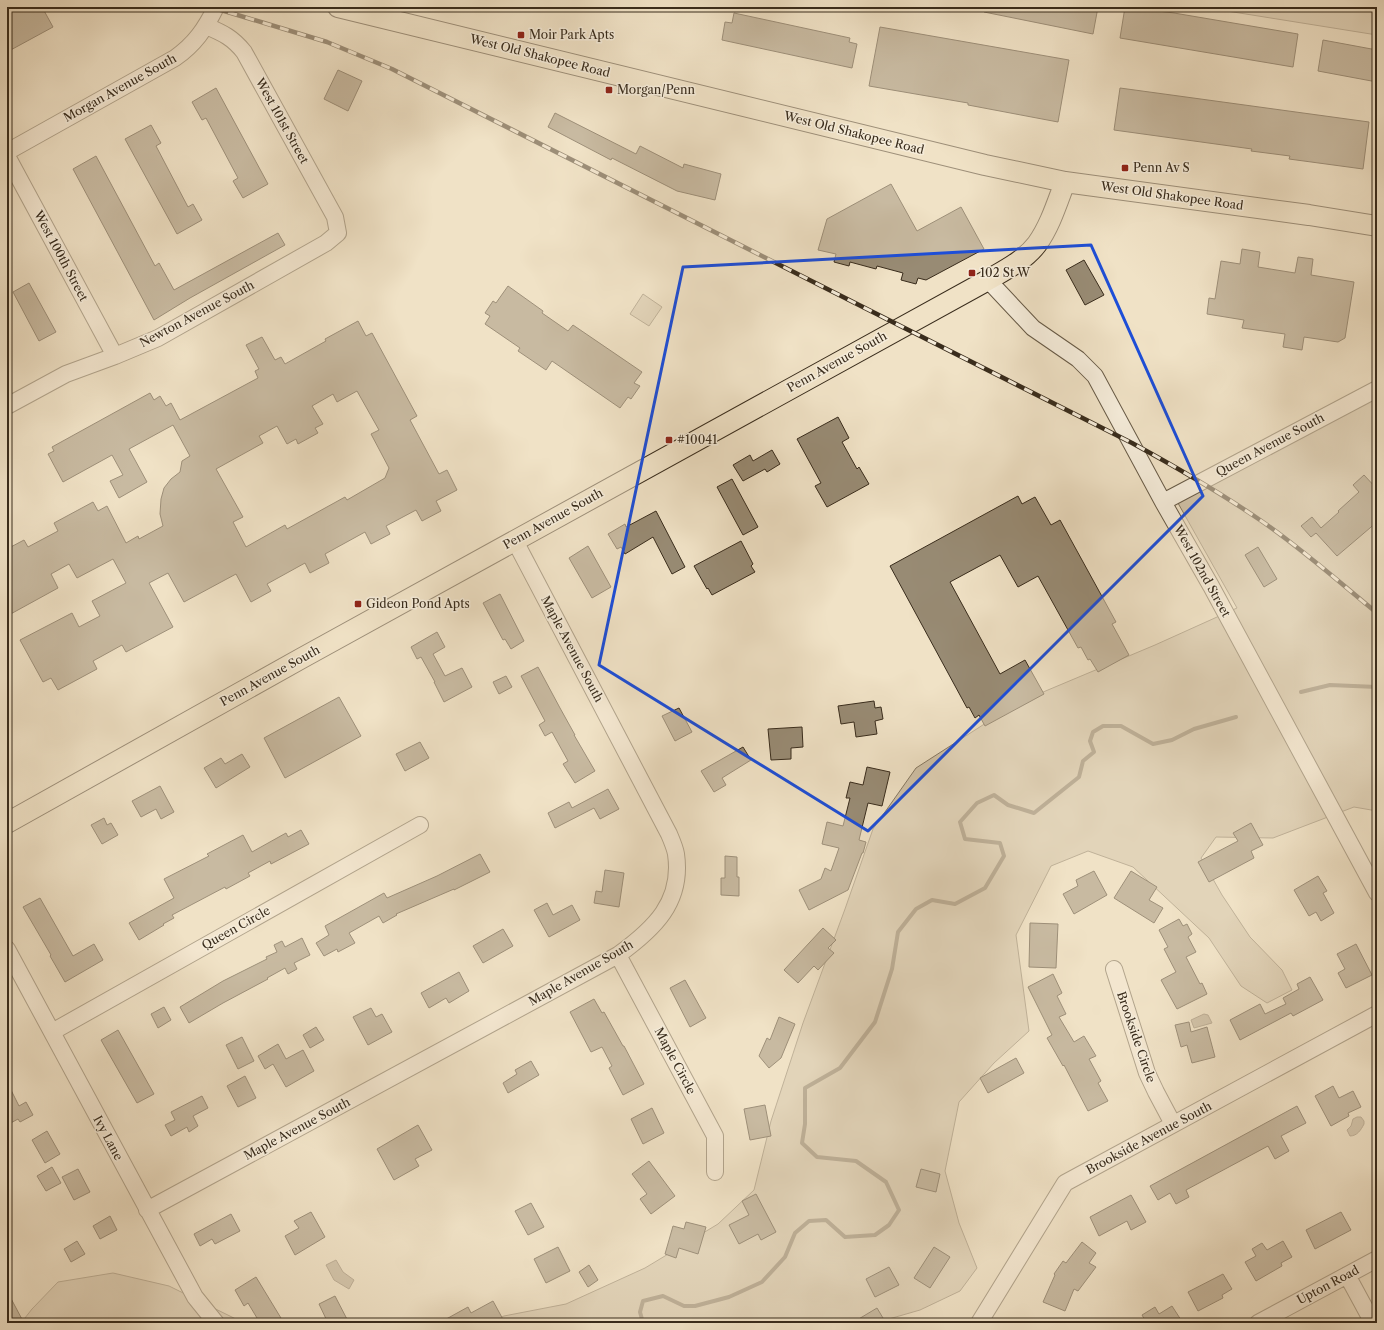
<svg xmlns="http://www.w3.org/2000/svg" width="1384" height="1330" viewBox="0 0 1384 1330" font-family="'Libre Caslon Text',serif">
<rect width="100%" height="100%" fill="#f0e2c6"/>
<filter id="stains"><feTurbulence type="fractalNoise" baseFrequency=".005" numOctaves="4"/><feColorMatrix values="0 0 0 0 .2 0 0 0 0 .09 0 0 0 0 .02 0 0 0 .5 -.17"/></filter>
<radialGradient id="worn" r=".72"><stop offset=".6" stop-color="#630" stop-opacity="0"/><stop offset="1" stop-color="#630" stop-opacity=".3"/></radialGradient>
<path fill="#d1c3a9" stroke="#857862" d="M1202,7H1377V35Z
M643,294L662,307L649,326L630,314Z
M1377,383V811L1354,807L1273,838L1216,837L1201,858L1222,895L1250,937L1282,970L1292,990L1267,1003L1241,986L1209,938L1133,867L1088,851L1051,866L1016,935L1029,1031L994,1063L959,1102L945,1171L959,1223L977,1268L960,1291L920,1310L875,1323H486L504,1316L566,1304L645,1268L718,1224L754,1190L771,1121L803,1023L845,909L873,829L916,768L1017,703L1155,645L1237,608L1174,496Z
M113,1273L169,1286L244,1323H21L32,1309L58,1282Z"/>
<path fill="#b2a48c" stroke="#82745f" d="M1204,1014L1208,1015L1212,1023L1194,1028L1191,1020Z
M1357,1117H1361L1364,1121V1124C1361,1130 1357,1136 1350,1136L1347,1130L1351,1126L1353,1119Z
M336,1260L343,1272L354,1280L349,1289L334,1280L326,1265Z"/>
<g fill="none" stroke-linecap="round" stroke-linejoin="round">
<path stroke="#82745f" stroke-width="4" d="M1301,692L1330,685L1377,687
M643,1323L640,1312L643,1301L663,1296L684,1306H695L729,1297L762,1282L785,1257L795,1233L809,1221L826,1220L845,1237L875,1235L889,1225L899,1210L886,1182L856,1161L817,1157L802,1143L805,1124V1088L840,1068L875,1022L892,969L898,932L916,909L932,900L955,904L985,888L1004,856L1000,843L965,839L960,822L977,803L994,795L1008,805L1034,813L1079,777L1083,761L1094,752L1090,741L1093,732L1103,726H1121L1153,744L1172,740L1194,729L1236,717"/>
</g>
<path fill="#988b74" stroke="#392c1c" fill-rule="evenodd" d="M7,7H26L28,11L35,7H42L53,27L7,52Z
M985,7H1098L1093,34L984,12Z
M1125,7L1174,13L1298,34L1293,67L1120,38Z
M734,13L850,38L849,42L857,44L852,68L722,40L725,22L732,23Z
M880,27L1069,60L1058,122L968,105V103L869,86Z
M1323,40L1377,50V82L1318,71Z
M338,70L362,81L348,111L324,99Z
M216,88L268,184L243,198L233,181L238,178L206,118L202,120L192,102Z
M1120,88L1369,122L1363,169L1289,159L1290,156L1251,151L1252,149L1114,130Z
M555,113L636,154L640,146L683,168L684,164L721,174L715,200L677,191L612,158L611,160L548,127Z
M151,125L161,143L156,146L188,207L193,204L202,220L177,234L125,139Z
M96,156L155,266L159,263L174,290L278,233L285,245L190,298L154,320L73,169Z
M891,184L917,231L961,207L984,249L926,280L918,278L916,284L901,280L903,273L877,266L876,269L850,262L849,266L834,262L836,254L818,250L827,219Z
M1242,249L1260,252L1258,267L1295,273L1298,257L1313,259L1311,275L1354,282L1345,338L1338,342L1304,337L1302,350L1283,347L1285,334L1242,328L1244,320L1207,314L1209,298L1215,299L1221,261L1240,264Z
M1084,260L1104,295L1085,305L1066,270Z
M29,283L56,332L39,341L13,292Z
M508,286L543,311L542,313L568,331L573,325L642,372L634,383L640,386L631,399L628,397L620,408L552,361L546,370L518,351L520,348L485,324L490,316L485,313L493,301L496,303Z
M358,321L366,336L372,333L417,416L410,420L439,474L447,470L457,490L436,501L441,511L422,521L416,510L386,526L390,534L371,544L365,532L325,554L329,563L310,573L305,563L267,584L271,591L251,602L236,574L184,602L168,573L149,583L173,627L126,652L122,645L93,661L97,669L58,690L51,678L43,682L20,640L72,613L79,627L100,616L92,601L126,583L113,559L77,578L69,564L51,574L58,588L7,616V549L24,540L28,547L58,531L54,523L93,502L98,511L107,506L126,543L138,536L139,539L163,526L160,514L161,499L164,488L171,479L180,472L182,461L190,456L173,425L129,449L147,482L119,498L110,481L123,475L112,455L63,482L48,454L54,451L52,447L150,393L154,400L160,396L166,406L171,403L180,420L258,378L255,371L259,369L246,345L262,337L275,360L281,357L285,364L326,341L325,339ZM357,391L379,430L371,434L389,468L385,478L347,500L345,497L287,529L285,525L246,547L233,522L243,517L216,469L263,443L259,436L277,426L287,444L296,439L298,444L318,433L315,428L323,424L312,406L333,394L337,402Z
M838,417L849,438L842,442L857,469L859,467L869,484L827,507L815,486L821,483L797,439Z
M772,450L780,464L767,472L765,469L743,481L733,465L750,455L753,461Z
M1364,475L1377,489V522L1337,556L1316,533L1311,537L1301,526L1312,517L1321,528L1339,512L1338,511L1359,492L1353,485Z
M732,479L758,527L743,535L717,487Z
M1018,496L1022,504L1035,497L1051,525L1060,520L1116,622L1112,624L1129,655L1098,672L1090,659L1088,660L1081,647L1078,648L1038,576L1018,587L1000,555L950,582L1000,674L1025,660L1044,694L985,726L979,715L975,718L969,707L967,708L890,566Z
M656,511L685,567L672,574L653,537L625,554L621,547L617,549L608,534L625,524L626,527Z
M741,541L753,564L751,566L755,572L712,595L708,588L707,589L694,566Z
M588,546L611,587L592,598L569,558Z
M1258,547L1277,579L1264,587L1245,555Z
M500,594L524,641L511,649L505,639L503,640L483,603Z
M437,632L445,647L433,654L445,676L462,668L472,687L444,702L434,682H435L421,657L417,659L411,647Z
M538,667L560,708L575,735H574L595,771L575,783L563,764L568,761L552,732L545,736L539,725L545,721L521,676Z
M506,676L512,687L499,694L493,682Z
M339,697L361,736L285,778L264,738Z
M874,701L875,708L881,707L883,719L875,721L877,734L856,737L854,722L841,724L838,706Z
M679,708L692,732L675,741L662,716Z
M802,727L803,747L791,748V759L771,760L768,729Z
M420,742L429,758L405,771L396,754Z
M743,747L751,760L722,778L726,785L714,792L701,771Z
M242,754L250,767L216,788L204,768L221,758L225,764Z
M867,767L890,772L882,806L868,803L859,840L866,842L863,853H862L848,890L809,910L799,890L821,879L825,868L831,871L839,848L822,844L827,822L843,826L850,798H846L850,782L863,785Z
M160,786L174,812L161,819L156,809L141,817L132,801Z
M608,789L619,809L600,819L594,808L555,828L548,813L569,802L572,808Z
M104,818L107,825L111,823L118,835L102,844L91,825Z
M1251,823L1263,845L1251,851L1254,858L1209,882L1198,862L1238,841L1233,833Z
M301,830L309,844L271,864L270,861L248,873L250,876L226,889L225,887L172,915L174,918L163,924L164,925L139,940L129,923L174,898L164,879L209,856L207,854L243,835L252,852L286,833L288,837Z
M480,854L490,872L454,890V889L396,914L397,915L383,923L379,916L349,933L355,943L338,952L337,949L324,956L316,943L329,935L325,926L384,893L387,898L437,876Z
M725,856L737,857V877H739V896L721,895V878H725Z
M605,870L624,873L619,907L594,903L596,891L602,892Z
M1094,871L1107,895L1074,914L1063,894L1078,886L1076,880Z
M1131,871L1157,887L1149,900L1163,908L1154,923L1114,898Z
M1318,876L1327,891L1323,893L1334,913L1321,921L1316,912L1309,916L1294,890Z
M40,898L73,956L94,944L103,960L65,982L50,956L51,955L23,907Z
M547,903L553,915L572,905L580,920L549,937L534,910Z
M1179,919L1183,926L1187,924L1192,934L1188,937L1196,952L1186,957L1200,984L1202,983L1207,994L1177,1009L1161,980L1176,972L1164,949L1168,947L1159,930Z
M1030,923L1058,924L1056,968L1029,967Z
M823,928L836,940L828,948L834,953L818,970L814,966L798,983L784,970Z
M503,929L513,946L483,963L473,946Z
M302,938L310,955L294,963L297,969L288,974L285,968L267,978L268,979L223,1003L189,1023L180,1007L223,981L267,959L266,957L277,952L274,945L282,941L285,947Z
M1356,944L1372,975L1346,988L1338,973L1345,969L1337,954Z
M459,972L469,991L449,1003L446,998L429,1008L421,993Z
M1053,974L1062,993L1057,996L1066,1014L1059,1017L1074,1042L1084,1036L1096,1056L1089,1059L1101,1081L1098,1083L1108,1101L1088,1111L1064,1065L1063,1066L1047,1038L1052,1035L1028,987Z
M1310,977L1323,1000L1293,1016L1291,1013L1240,1040L1230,1020L1260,1004L1265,1014L1286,1004L1283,998L1299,989L1297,984Z
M685,980L706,1018L690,1027L670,988Z
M594,999L602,1013L604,1012L623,1046H624L644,1084L623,1095L609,1068L612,1066L602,1047L591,1052L570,1012Z
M164,1007L171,1020L158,1028L151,1014Z
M371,1008L376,1017L382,1014L392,1032L368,1045L353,1017Z
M779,1017L795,1024L781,1058L769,1068L759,1056L767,1038L770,1040Z
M1189,1022L1191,1032L1207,1027L1215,1057L1192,1063L1187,1045L1181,1047L1175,1025Z
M316,1027L324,1040L310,1048L303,1035Z
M118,1030L154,1094L137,1103L101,1040Z
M242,1037L254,1061L238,1069L226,1045Z
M278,1044L286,1059L303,1050L314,1071L286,1087L273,1064L265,1069L258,1056Z
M1016,1058L1024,1073L988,1093L980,1078Z
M531,1061L539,1075L508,1093L503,1083L517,1074L515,1070Z
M245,1076L256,1098L238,1107L227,1086Z
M7,1082L19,1106L26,1102L33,1115L20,1122L18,1119L7,1125Z
M1333,1086L1339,1098L1353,1091L1361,1107L1348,1113L1349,1116L1331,1126L1315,1096Z
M202,1096L208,1108L193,1116L198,1126L189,1132L187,1127L171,1136L165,1125L175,1120L171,1112Z
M765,1105L771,1136L750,1140L744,1109Z
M1297,1106L1306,1123L1281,1136L1289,1151L1275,1159L1268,1146L1186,1190L1189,1197L1176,1204L1170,1193L1158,1200L1150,1186Z
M652,1108L664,1133L643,1144L631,1119Z
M418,1125L432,1150L415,1159L419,1166L394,1180L377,1149Z
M47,1131L60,1154L45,1163L32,1140Z
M649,1161L675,1196L651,1214L640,1199L647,1194L632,1174Z
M52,1167L61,1183L46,1191L37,1176Z
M78,1169L90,1192L74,1200L62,1177Z
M921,1169L940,1174L936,1192L916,1187Z
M756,1194L776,1232L761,1240L758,1234L739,1244L729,1225L749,1215L742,1201Z
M1131,1195L1146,1222L1131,1230L1127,1221L1099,1236L1090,1217Z
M531,1203L544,1227L528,1235L515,1211Z
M311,1212L325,1237L295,1255L285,1236L299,1228L294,1221Z
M1341,1212L1351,1230L1315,1249L1306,1230Z
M231,1214L240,1231L215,1244L212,1239L200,1246L194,1234Z
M110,1216L117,1230L100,1239L93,1226Z
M686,1222L706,1227L698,1254L679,1248L676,1258L665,1254L673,1226L684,1229Z
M77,1241L85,1254L71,1262L64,1249Z
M1283,1241L1292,1257L1281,1263L1282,1266L1256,1281L1245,1262L1256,1256L1252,1249L1262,1243L1267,1250Z
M1082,1242L1096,1253L1089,1263L1096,1267L1078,1291L1074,1289L1065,1311L1043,1302L1055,1275L1054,1274L1063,1261L1066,1263Z
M558,1247L570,1271L546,1283L534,1259Z
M934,1247L950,1257L930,1288L914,1278Z
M589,1265L598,1280L588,1287L579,1272Z
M889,1267L899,1285L875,1297L866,1279Z
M1223,1274L1232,1289L1222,1295L1223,1298L1198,1311L1188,1292Z
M256,1277L284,1323H260L248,1303L244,1306L235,1290Z
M7,1291L24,1323H7Z
M335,1296L349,1323H328L319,1304Z
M493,1301L505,1323H439L468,1307L471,1313Z
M1172,1306L1183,1323H1144L1146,1322L1142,1315L1155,1307L1159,1314Z
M877,1308L886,1323H852Z"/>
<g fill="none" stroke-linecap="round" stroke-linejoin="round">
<g stroke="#675a46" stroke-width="18">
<path id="minor" d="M7,152L175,58C195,44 205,29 216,7
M7,156L115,356
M988,280L1033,328L1078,359L1095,376L1163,502L1211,586L1377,893
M7,406L66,374L115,356L158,338L326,243L338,233L335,217L244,52C233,38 223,33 206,26
M1163,502L1377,389
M7,949L195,1297L216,1323
M618,955L715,1136V1172
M1114,969L1147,1073L1156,1092L1173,1124
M52,1032L420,825
M147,1210L618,955C654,929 683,902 676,854C675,848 672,841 669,834L515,541
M1347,1275L1373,1323
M979,1323L1065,1183L1377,1014
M1258,1323L1377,1259"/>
</g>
<g stroke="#392c1c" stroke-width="22">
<path id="major" d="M338,7L985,165L1065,182L1309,215L1377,226
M7,823L302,658L988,280C1005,270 1025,260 1037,244C1050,226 1057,203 1065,182"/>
</g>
<use href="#minor" stroke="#f5ecda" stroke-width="16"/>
<use href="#major" stroke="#f0e2c6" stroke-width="20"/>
<g stroke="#392c1c" stroke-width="4.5">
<path id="rail" d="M211,7L327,42L392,69L1132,443C1176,467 1219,492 1260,520C1301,548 1339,582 1377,613"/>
</g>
<use href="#rail" stroke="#f5ecda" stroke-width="3" stroke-dasharray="9" stroke-linecap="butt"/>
</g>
<path d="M0 0H1384V1330H0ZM1091,245L1203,496L868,831L599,665L683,267Z" fill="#f0e2c6" fill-opacity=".55" fill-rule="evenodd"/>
<path fill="none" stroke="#1d4ed8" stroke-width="3" stroke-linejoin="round" d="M1091,245L1203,496L868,831L599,665L683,267Z"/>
<g fill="#8f2418" stroke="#f5ecda" stroke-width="1.5">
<rect x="517" y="31" width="8" height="8" rx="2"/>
<rect x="605" y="86" width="8" height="8" rx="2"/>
<rect x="1121" y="164" width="8" height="8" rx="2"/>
<rect x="968" y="269" width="8" height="8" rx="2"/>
<rect x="665" y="436" width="8" height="8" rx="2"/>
<rect x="354" y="600" width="8" height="8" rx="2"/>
</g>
<g text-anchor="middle" stroke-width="3" stroke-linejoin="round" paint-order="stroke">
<g font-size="12" fill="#392c1c" stroke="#f5ecda" text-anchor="start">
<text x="529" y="39">Moir Park Apts</text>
<text x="617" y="94">Morgan/Penn</text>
<text x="1133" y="172">Penn Av S</text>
<text x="980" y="277">102 St W</text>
<text x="677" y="444">#10041</text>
<text x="366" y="608">Gideon Pond Apts</text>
</g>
<g font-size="12" fill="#392c1c" stroke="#f5ecda">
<text transform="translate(540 56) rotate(14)" y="4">West Old Shakopee Road</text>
<text transform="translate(120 88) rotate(-29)" y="4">Morgan Avenue South</text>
<text transform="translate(282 121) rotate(61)" y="4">West 101st Street</text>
<text transform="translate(854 133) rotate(14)" y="4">West Old Shakopee Road</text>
<text transform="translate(1172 196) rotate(8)" y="4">West Old Shakopee Road</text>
<text transform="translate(61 256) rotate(62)" y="4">West 100th Street</text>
<text transform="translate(197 314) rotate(-28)" y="4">Newton Avenue South</text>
<text transform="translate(837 362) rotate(-29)" y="4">Penn Avenue South</text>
<text transform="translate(1270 445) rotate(-28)" y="4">Queen Avenue South</text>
<text transform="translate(553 519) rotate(-29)" y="4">Penn Avenue South</text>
<text transform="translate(1202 571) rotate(61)" y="4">West 102nd Street</text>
<text transform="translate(572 649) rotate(62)" y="4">Maple Avenue South</text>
<text transform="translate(270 676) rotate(-29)" y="4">Penn Avenue South</text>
<text transform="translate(236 928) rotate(-29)" y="4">Queen Circle</text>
<text transform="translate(581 973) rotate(-30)" y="4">Maple Avenue South</text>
<text transform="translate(1136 1037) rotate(71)" y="4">Brookside Circle</text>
<text transform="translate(675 1061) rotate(62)" y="4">Maple Circle</text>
<text transform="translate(297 1129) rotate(-28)" y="4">Maple Avenue South</text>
<text transform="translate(108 1138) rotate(62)" y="4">Ivy Lane</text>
<text transform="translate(1149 1138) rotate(-28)" y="4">Brookside Avenue South</text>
<text transform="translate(1328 1285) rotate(-28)" y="4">Upton Road</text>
</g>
</g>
<rect width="1384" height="1330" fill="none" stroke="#f0e2c6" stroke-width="24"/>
<rect x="8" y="8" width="1368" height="1314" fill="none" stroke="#392c1c" stroke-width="2"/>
<rect x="12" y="12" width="1360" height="1306" fill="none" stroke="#392c1c"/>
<rect width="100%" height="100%" filter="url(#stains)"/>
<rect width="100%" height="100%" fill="url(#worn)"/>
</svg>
